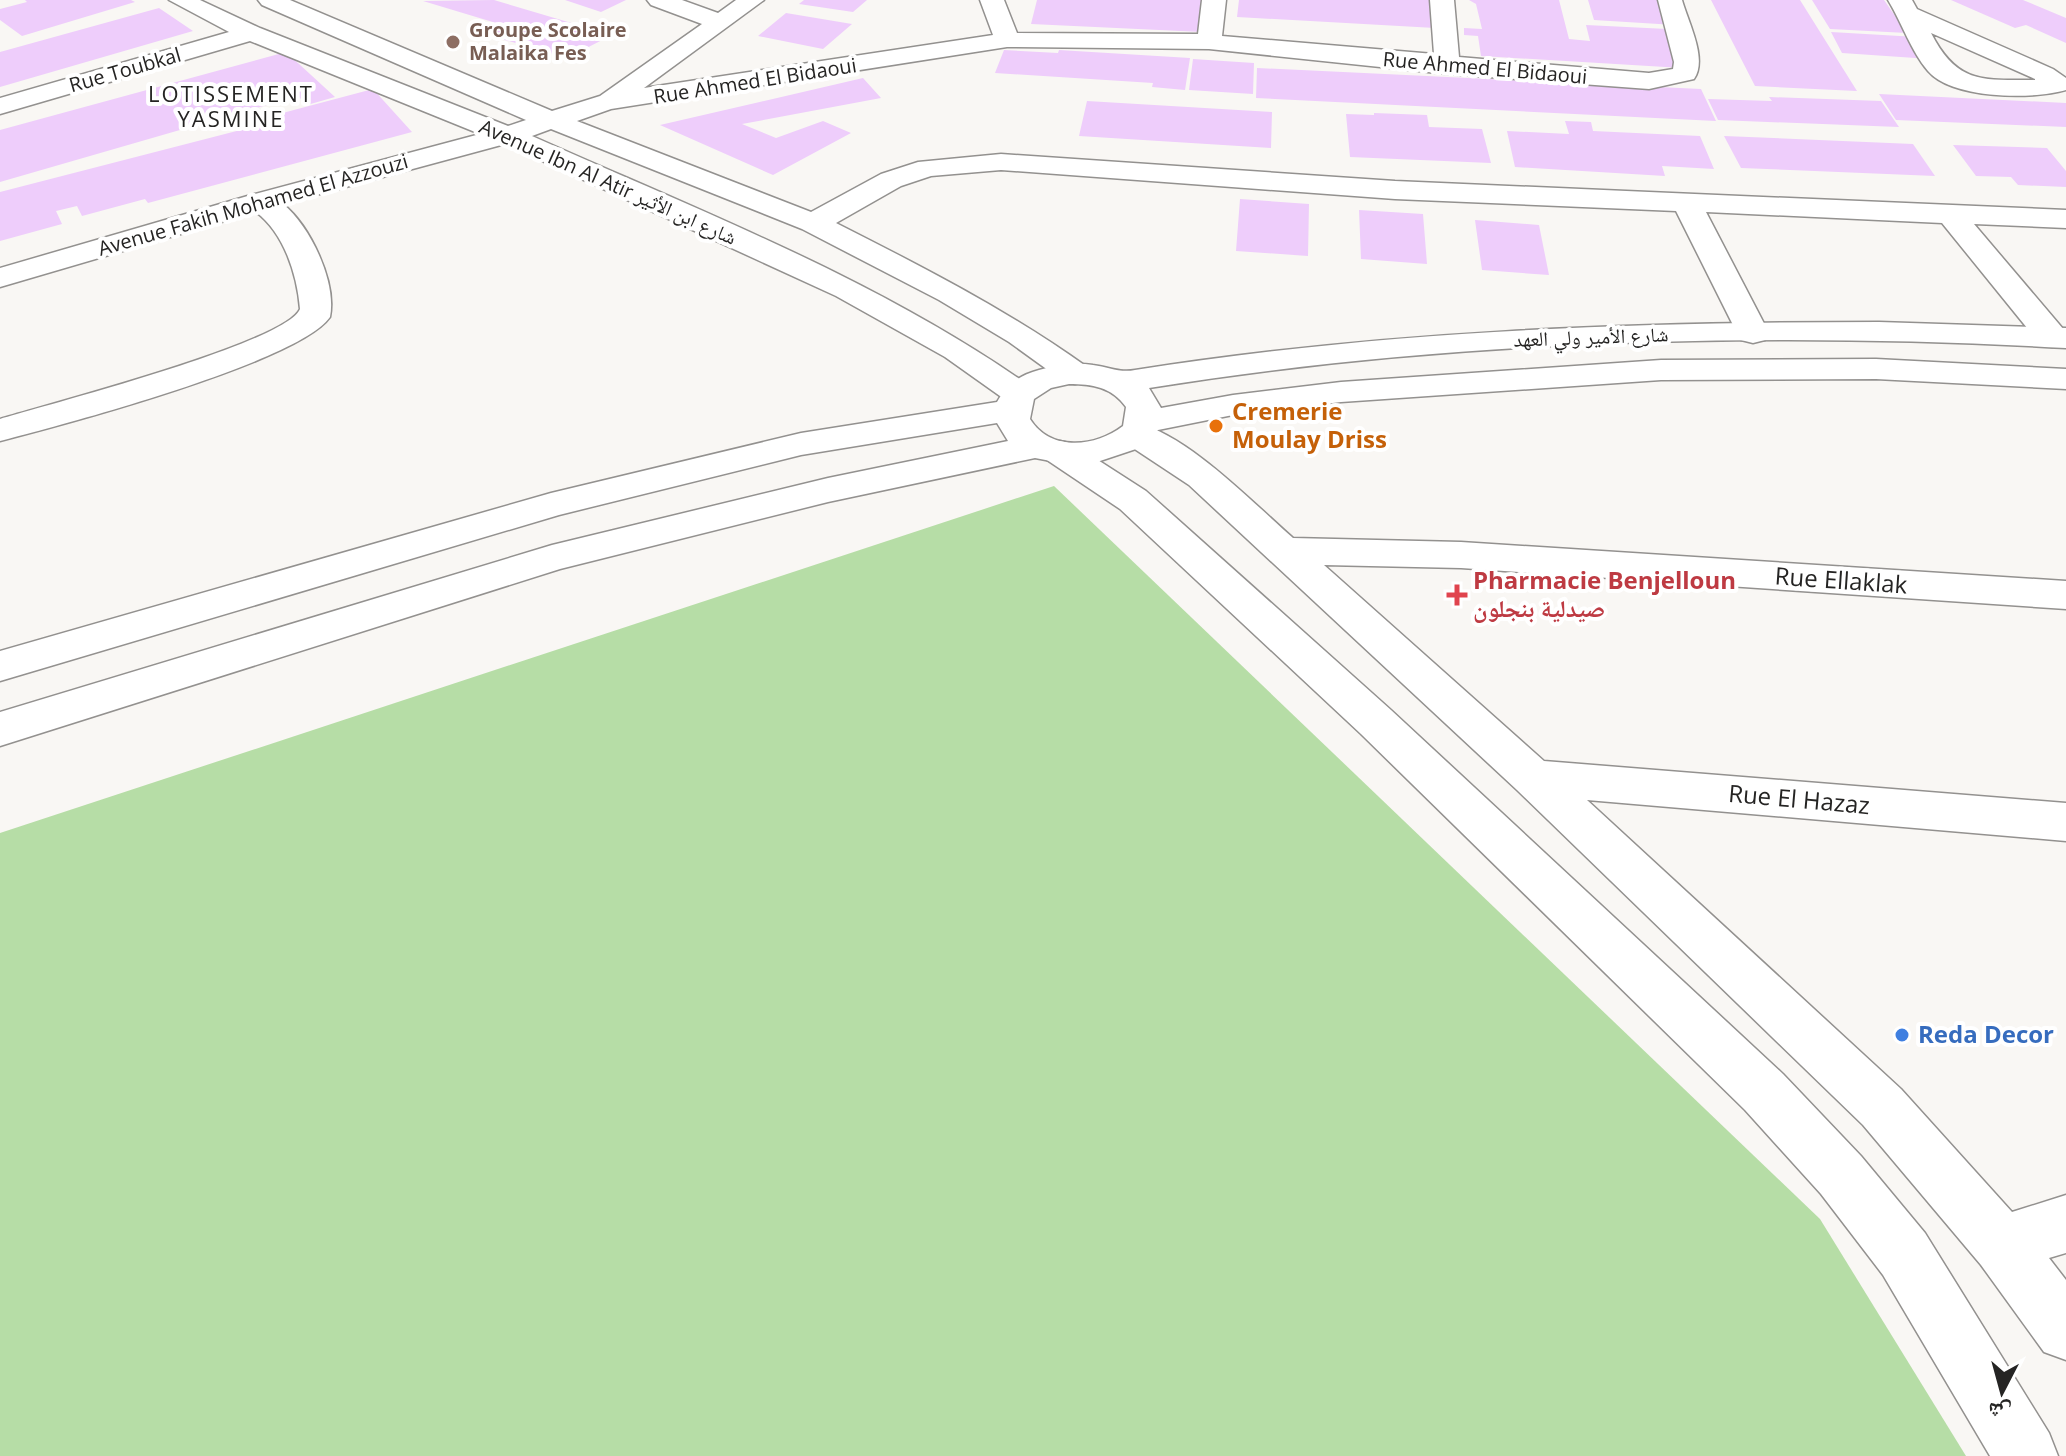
<svg xmlns="http://www.w3.org/2000/svg" width="2066" height="1456" viewBox="0 0 2066 1456" font-family="'Open Sans','Noto Naskh Arabic',sans-serif">
<rect width="100%" height="100%" fill="#f9f7f4"/>
<path fill="#b6dda6" d="M1054,486L1820,1219L1966,1456H0V833Z"/>
<path fill="#eecdfb" d="M25,0H131L135,2L22,36L0,20V9L27,2Z
M494,0L612,35L567,58L488,35L506,26L423,1Z
M565,0H626L601,12Z
M804,0H867L853,12L799,4Z
M1037,0H1204L1202,32L1031,24Z
M1239,0H1431L1435,28L1237,17Z
M1469,0H1559L1569,39L1590,41L1586,25L1667,29L1682,68L1481,56L1478,36L1464,35V28L1482,29L1476,4Z
M1588,0H1665L1675,25L1594,20Z
M1711,0H1800L1857,91L1755,86Z
M1812,0H1884L1907,33L1830,29Z
M1951,0H2023L2066,18V43L2026,25L2015,28Z
M159,8L193,31L0,87V52Z
M786,13L852,24L823,49L758,36Z
M1831,32L1917,37L1930,59L1842,53Z
M1004,50L1058,53L1059,50L1190,58L1185,90L1152,87L1153,83L995,73Z
M286,52L335,97L307,105L298,96L0,182V130Z
M1193,59L1254,63L1253,94L1189,90Z
M1257,68L1701,89L1716,121L1256,98Z
M863,78L881,98L742,124L776,138L823,121L851,133L773,175L660,125Z
M373,89L412,132L148,203L145,199L82,216L77,206L56,211L62,224L0,241V192L279,120L275,115Z
M1879,94L2066,103V127L1896,120Z
M1769,97L1881,101L1899,127L1718,120L1708,99L1772,101Z
M1087,101L1272,112L1271,148L1079,136Z
M1374,113L1427,115L1429,127L1482,129L1491,163L1350,157L1346,114L1374,115Z
M1565,121L1591,122L1593,131L1700,136L1714,169L1662,166L1665,176L1515,167L1507,131L1569,134Z
M1724,136L1913,144L1935,176L1741,168Z
M1953,145L2047,148L2066,171V187L2018,185L2011,177L1976,176Z
M1240,199L1309,204L1308,256L1236,251Z
M1359,210L1423,214L1427,264L1361,259Z
M1475,220L1539,225L1549,275L1482,270Z"/>
<g fill="none" stroke-linecap="round" stroke-linejoin="round">
<g stroke="#93918f" stroke-width="3">
<path id="minor" d="M169,0H200L260,28L508,126L526,120L262,5L258,0H290L552,111L600,96L702,24L651,5L647,0H682L718,13L736,0H764L644,88L993,35L980,0H1004L1017,33L1198,34L1202,0H1226L1222,36L1434,54L1430,0H1454L1459,57L1649,73L1673,69L1674,62L1658,0H1682C1688,22 1708,59 1694,79L1649,89L1447,74L1209,49L1007,47L611,109L577,121L811,212L881,174L918,162L1001,154L1395,181L2066,210V228L1974,224L2064,330L2066,341L2052,347L2040,344L1942,223L1706,212L1769,333L1765,340L1753,343L1741,340L1737,333L1676,211L1395,199L1001,170L931,176L901,186L836,223C923,267 1007,310 1087,367L1092,374L1087,381L1075,384L1063,381L1009,342L939,300L802,229L551,129L532,136C702,212 878,279 1031,387L1036,394L1031,401L1019,404L1007,401L945,357L836,296L505,144L283,204C310,226 337,282 330,317C299,362 62,425 0,441V419C46,405 286,343 300,309C297,274 284,233 256,212L0,287V268L251,195L480,134L250,41L0,114V98L229,32Z
M1888,0H1912L1917,9L2053,69L2066,78V90C2032,100 1952,99 1928,71C1911,51 1902,23 1888,0ZM1931,33L2035,79V80C1982,80 1957,84 1931,33Z
M1137,423C1189,436 1253,503 1293,538L1461,542L2066,581V609L1461,568L1324,565L1544,761L2066,803V841L1587,800L1901,1089L2012,1212L2066,1195V1253L2049,1258L2066,1280V1360L2044,1352L1981,1265L1863,1125L1517,790L1189,485L1124,442L1119,434L1124,426Z
M1060,441L1073,444L1146,491L1391,710L1783,1074L1861,1156L1925,1233L2049,1433L2058,1456H1990L1883,1275L1821,1194L1745,1110L1361,734L1120,509L1047,460L1042,452L1047,444Z"/>
</g>
<g stroke="#93918f" stroke-width="3">
<path id="major" d="M1879,322L2066,328V348C1766,331 1446,340 1149,388L1161,408L1233,395L1341,382L1661,360L1876,359L2066,369V389L1876,379L1661,380L1341,402L1233,415L1158,430L1139,448L1091,464L1072,465L1035,458L828,502L560,569L0,746V712L552,545L828,478L1008,441L997,423L801,455L559,515L0,681V651L551,493L801,433L997,402C1007,384 1020,375 1039,370C1057,365 1074,362 1093,365C1108,367 1120,373 1135,370C1381,331 1630,322 1879,322ZM1069,384C1092,384 1112,387 1126,407L1123,426C1095,447 1051,452 1030,419L1034,399L1051,388Z"/>
</g>
<use href="#minor" fill="#fff" fill-rule="evenodd"/>
<use href="#major" fill="#fff" fill-rule="evenodd"/>
</g>
<circle fill="#8d6e63" stroke="#fff" stroke-width="3" cx="453" cy="42" r="8"/>
<circle fill="#e8710a" stroke="#fff" stroke-width="3" cx="1216" cy="426" r="8"/>
<path fill="#e0444e" stroke="#fff" stroke-width="3" d="M1453 583h8v8h8v8h-8v8h-8v-8h-8v-8h8z"/>
<circle fill="#3f7fe0" stroke="#fff" stroke-width="3" cx="1902" cy="1035" r="8"/>
<g text-anchor="middle" stroke-width="8" stroke-linejoin="round" paint-order="stroke">
<g font-size="20" font-weight="bold" fill="#785e54" stroke="#fff" text-anchor="start">
<text x="469" y="37">Groupe Scolaire<tspan x="469" dy="23">Malaika Fes</tspan></text>
</g>
<g font-size="20" fill="#252423" stroke="#fff">
<text transform="translate(1485 68) rotate(5)" y="7">Rue Ahmed El Bidaoui</text>
<text transform="translate(125 70) rotate(-16)" y="7">Rue Toubkal</text>
<text transform="translate(755 81) rotate(-9)" y="7">Rue Ahmed El Bidaoui</text>
<text transform="translate(608 182) rotate(24)" y="7">Avenue Ibn Al Atir شارع ابن الأثير</text>
<text transform="translate(253 205) rotate(-16)" y="7">Avenue Fakih Mohamed El Azzouzi</text>
<text transform="translate(1591 337) rotate(-2)" y="7">شارع الأمير ولي العهد</text>
</g>
<g font-size="22" letter-spacing="2" fill="#252423" stroke="#fff">
<text x="231" y="102">LOTISSEMENT<tspan x="231" dy="25">YASMINE</tspan></text>
</g>
<g font-size="24" font-weight="bold" fill="#c56008" stroke="#fff" text-anchor="start">
<text x="1232" y="420">Cremerie<tspan x="1232" dy="28">Moulay Driss</tspan></text>
</g>
<g font-size="24" font-weight="bold" fill="#be3a42" stroke="#fff" text-anchor="start">
<text x="1473" y="589">Pharmacie Benjelloun<tspan x="1473" dy="28">صيدلية بنجلون</tspan></text>
</g>
<g font-size="24" fill="#252423" stroke="#fff">
<text transform="translate(1841 581) rotate(4)" y="8">Rue Ellaklak</text>
<text transform="translate(1799 800) rotate(5)" y="8">Rue El Hazaz</text>
</g>
<g font-size="24" font-weight="bold" fill="#366cbe" stroke="#fff" text-anchor="start">
<text x="1918" y="1043">Reda Decor</text>
</g>
</g>
<g transform="translate(2002 1392) rotate(186)" stroke="#ffffff" stroke-width="6" paint-order="stroke">
<path d="M0-6L14 30L0 20L-14 30Z" fill="#252423"/>
<text y="-12" font-size="22" font-weight="bold" text-anchor="middle" fill="#252423">ش</text>
</g>
</svg>
